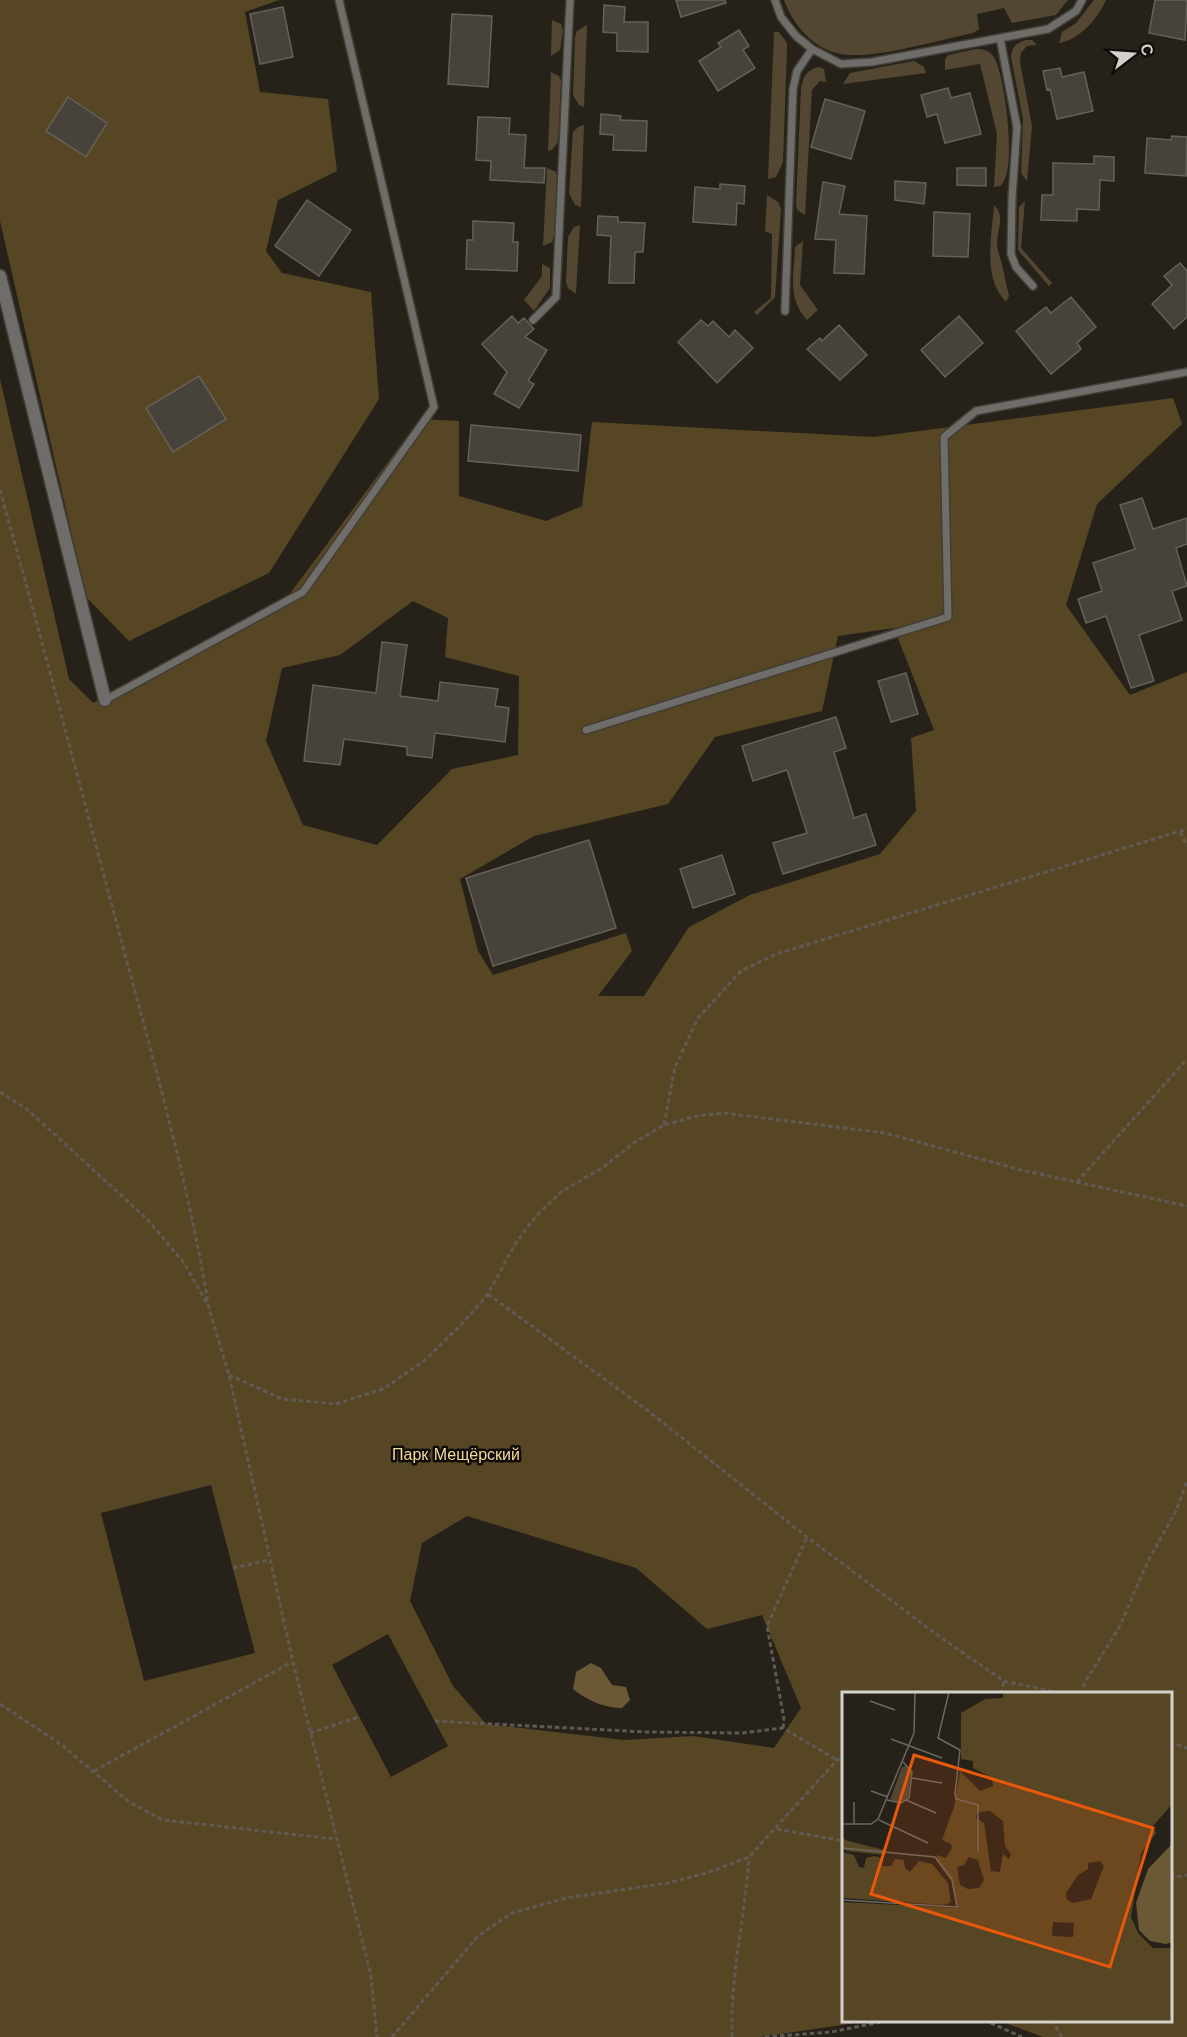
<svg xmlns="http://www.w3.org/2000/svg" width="1187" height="2037" viewBox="0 0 1187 2037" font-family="'Work Sans',sans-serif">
<rect width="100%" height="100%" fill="#26221a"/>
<path fill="#534731" d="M784,0H1068L1056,15L1012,23L1004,8L977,14L979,29L973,33C938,40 874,60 841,54C813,49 793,25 784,0Z
M1094,0H1106C1098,18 1080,40 1059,43L1062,32L1076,23Z
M552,20L561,24L563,31L560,50L551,56Z
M587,25L584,107L579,105L573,95L575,37L577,31Z
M774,32H779L787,43V50L783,162L776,177L768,179Z
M1026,40H1032L1037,45L1027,46L1021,53L1020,62L1032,126L1027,181L1021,173L1023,119L1011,57C1012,47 1016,43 1026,40Z
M976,49C984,49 991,51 995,59C1005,78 1018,174 1000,186L994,187L997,134L980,64L945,70V59L948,55Z
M914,61L924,67L926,73L843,84L850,73Z
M819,67L824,69L826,82L820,81L812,90L805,215L797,210L796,204L801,89C803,77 806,70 819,67Z
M551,72L559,76L561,81L558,142L552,150L548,151Z
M584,125L581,207L575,205L569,193L573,132L578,127Z
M547,168L556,172L557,178L554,236L552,242L543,246Z
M767,195L778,202L781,209L775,297L757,315L754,312L771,298L772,234L765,231Z
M1025,201L1021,248L1052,283L1049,286L1018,250L1019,207Z
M994,205C1008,218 993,235 998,251C1003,265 1005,280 1009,296L1006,302C982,278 992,236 994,205Z
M580,225L576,294L568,288L566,282L568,237L574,227Z
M803,241L800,285L818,310L807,320C787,299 794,274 795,247Z
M542,264L550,268V288L534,311L524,300L542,276Z"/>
<path fill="#574623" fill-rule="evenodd" d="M0,0H279L245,12L260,92L328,99L337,171L278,200L266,251L282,273L371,292L379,399L269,573L129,641L86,597L0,221Z
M0,379L69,679L93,703L289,595L420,419L459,421V496L546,521L582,506L592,422L873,437L1173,398L1182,424L1097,504L1066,605L1130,695L1187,672V2037H1043L1000,2021L1170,2020V1694H844V2020L869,2021L760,2037H0ZM413,601L448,618L445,657L519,676L518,755L452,769L377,845L303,825L266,741L282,668L340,655ZM894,628L934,730L911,738L916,811L880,854L750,895L689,927L644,996H598L632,951L626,933L493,975L478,951L460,879L534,836L668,804L715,737L822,711L838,636ZM211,1485L255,1653L144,1681L101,1513ZM467,1516L636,1568L707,1629L762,1615L801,1708L774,1748L693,1736L624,1740L486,1724L453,1686L410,1601L422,1543ZM388,1634L448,1746L391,1777L332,1665Z"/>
<path fill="#6b5936" d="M591,1663L601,1668L612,1685L626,1687L630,1700L622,1708C605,1708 586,1700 573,1689L576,1672Z"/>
<path fill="#47423a" stroke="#666158" stroke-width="1.5" d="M676,0H725L726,3L681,17Z
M1155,0H1187L1185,40L1149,33Z
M604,5L625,7L624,22H648V52L617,51V33L603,32Z
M283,7L293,57L260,64L250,14Z
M452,14L492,16L488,87L448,84Z
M739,30L749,46L743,50L755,68L718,91L699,61L721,47L718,43Z
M1060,68L1062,77L1084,72L1093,111L1057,119L1050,89L1047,90L1043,71Z
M948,88L951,98L970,93L981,134L945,143L937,114L927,117L921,95Z
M68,97L107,123L86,157L46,131Z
M825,99L865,111L851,159L811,147Z
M601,114L621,116L620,120L647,121L646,151L613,150L614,135L600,134Z
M478,117L510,118L509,134L526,135L524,168H545L544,183L490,180L491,161L476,160Z
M1172,136L1187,137L1186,176L1145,173L1147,138L1171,140Z
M1094,156L1114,157V181L1100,180L1099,210L1077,209V221L1041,220L1042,195H1053V163L1094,164Z
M957,168H986V186L957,185Z
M895,181L926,183L924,204L895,200Z
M823,182L845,186L839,214L867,216L864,274L834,273L836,240L815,239Z
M720,184L745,186L744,204L737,203L736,225L693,222L695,187L720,189Z
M307,200L351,230L319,276L275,246Z
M934,212L970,214L968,257L933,256Z
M598,216L618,217V222L645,223L643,252H635L634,283H609L611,236L597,235Z
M473,221L514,223L513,242H518L517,271L466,269L467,240H473Z
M1180,263L1187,271V317L1174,329L1152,304L1172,285L1164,276Z
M1071,297L1096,327L1077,343L1081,349L1051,374L1016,331L1046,307L1051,313Z
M512,316L518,323L524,318L534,329L525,337L547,350L528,381L534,384L519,408L494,394L507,372L482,344Z
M959,316L983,343L945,377L921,350Z
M701,320L708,326L713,321L729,337L735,330L753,348L717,383L678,342Z
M839,325L867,355L840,380L807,349L820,338L822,341Z
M199,376L226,419L173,452L146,408Z
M471,425L581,435L578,471L468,461Z
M1142,498L1153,529L1187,518V544L1176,548L1187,586L1172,591L1182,620L1139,635L1154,681L1131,688L1106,616L1086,623L1078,599L1102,591L1093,563L1135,549L1120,505Z
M382,642L407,645L400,696L438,701L440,682L498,689L495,706L509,708L505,742L435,733L432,758L407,755V747L344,739L340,765L304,761L313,685L376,693Z
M906,673L918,714L891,722L878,681Z
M836,717L846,748L834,752L854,818L866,814L876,845L783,874L773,843L807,833L787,770L753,781L742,746Z
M589,840L616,928L493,966L466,878Z
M722,855L735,894L693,908L680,869Z"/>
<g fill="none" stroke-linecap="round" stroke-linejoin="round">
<g stroke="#423e36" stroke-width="10">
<path id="service" d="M775,0L781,17L796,36L812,49L841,64L872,62L1048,29L1076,11L1082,0
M1000,38L1017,127L1012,198L1011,254L1016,267L1033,286
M785,311L793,89L797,71L812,49
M533,320L556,297L570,0
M105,700L303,592L434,407L339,0
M586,730L948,617L944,437L976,411L1187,372"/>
</g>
<g stroke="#423e36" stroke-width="15">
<path id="minor" d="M0,276L105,700"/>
</g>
<path stroke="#5f5b54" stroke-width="3" stroke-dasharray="4.5 3" stroke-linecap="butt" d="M0,490C41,636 79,782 118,928C151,1052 187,1176 208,1303
M1180,832L1187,846
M0,1092L28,1110L148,1220L184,1263L208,1305L229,1375L293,1662L371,1976L377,2037
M664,1125L675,1067L698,1018L741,971L776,954L1187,829
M1077,1182L1187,1059
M488,1294L647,1410L807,1537L940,1637L1004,1681L1065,1694
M229,1375L282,1399L336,1404L383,1389L424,1361L460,1326L488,1294L515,1244L536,1216L561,1192L602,1168L635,1142L664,1125L697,1116L724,1113L885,1133L1021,1170L1187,1206
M233,1568L269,1560
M1001,1694L1004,1681
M1081,1694L1085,1682L1119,1628L1148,1561L1176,1511L1187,1481
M0,1704L62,1745L129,1802L163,1820L335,1839
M435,1721L646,1732L742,1733L783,1728L837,1760
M783,1728L784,1719L767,1626L807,1537
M310,1733L359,1717
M1170,1742L1187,1748
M94,1771L292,1662
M777,1829L844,1841
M1170,1878L1187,1875
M984,2020L1022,2037
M1052,2020L1062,2037
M392,2037L478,1936L512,1913L566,1898L668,1883L707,1873L749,1857L837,1760L844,1757
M732,2037C730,1977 745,1917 749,1857
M765,2037L831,2032L891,2020"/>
<use href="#service" stroke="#6f6d69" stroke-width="7"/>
<use href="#minor" stroke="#6f6d69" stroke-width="12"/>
</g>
<g text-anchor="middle" stroke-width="5" stroke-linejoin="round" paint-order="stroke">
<g font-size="16" fill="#f7d79a" stroke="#0d0c08">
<text x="456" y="1460">Парк Мещёрский</text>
</g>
</g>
<g transform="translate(842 1692)">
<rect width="330" height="330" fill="#26221a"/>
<path d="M65,74L69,79L66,105L59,110L48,108L60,75Z" fill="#534731"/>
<path d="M161,0H330V112L311,134L314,141L299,161L289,225L296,241L311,256H330V330H0V210L115,216L109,189L94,168L95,163L104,166L110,156L109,152L100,148L112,115L118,79L138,99L151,94L150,86L131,76V69L119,67V21L143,7L161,6ZM148,119L161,129L163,154L169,162L167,167L161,162L158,180L149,179L142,131L134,126L135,120ZM127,165L136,168L142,188L137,196L126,197L118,193L115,175L122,173ZM258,169L262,174L249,207L231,211L225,208L224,201L236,183L246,177V171ZM211,230L232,231L231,245L210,244ZM0,143L3,148L42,158L43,163L5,159L0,156ZM0,160L12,163L17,175L22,176L24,166L32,164L39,166L40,174H49L53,167L62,168L63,176L68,180L77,169L90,172L106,191L109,210L102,213L0,206Z" fill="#574623" fill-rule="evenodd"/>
<path d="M330,152V250L324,252L308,249L297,238L294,211L306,177Z" fill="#6b5936"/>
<path fill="none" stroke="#6c6861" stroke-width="1.5" d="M107,0L96,46L118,58L113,102L114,107L136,113V159M28,9L53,18M49,47L100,66M70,86L100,91M29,99L46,105M45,108L59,111L67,106L70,80L61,70M64,108L94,121M12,110V132M37,128L86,151M0,132H29L36,127L72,41L73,0M0,156L93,165L110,187L115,215L0,208"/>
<path fill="#e8590c" fill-opacity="0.15" stroke="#e8590c" stroke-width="3" d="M72,63L311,136L268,275L29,202Z"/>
<rect width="330" height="330" fill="none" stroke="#d4d1cc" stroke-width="3"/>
</g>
<g transform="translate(1133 54) rotate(73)" stroke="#0d0c08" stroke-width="4.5" paint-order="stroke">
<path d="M0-4.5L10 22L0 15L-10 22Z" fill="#d4d1cc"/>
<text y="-9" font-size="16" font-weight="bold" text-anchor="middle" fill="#d4d1cc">С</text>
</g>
</svg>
